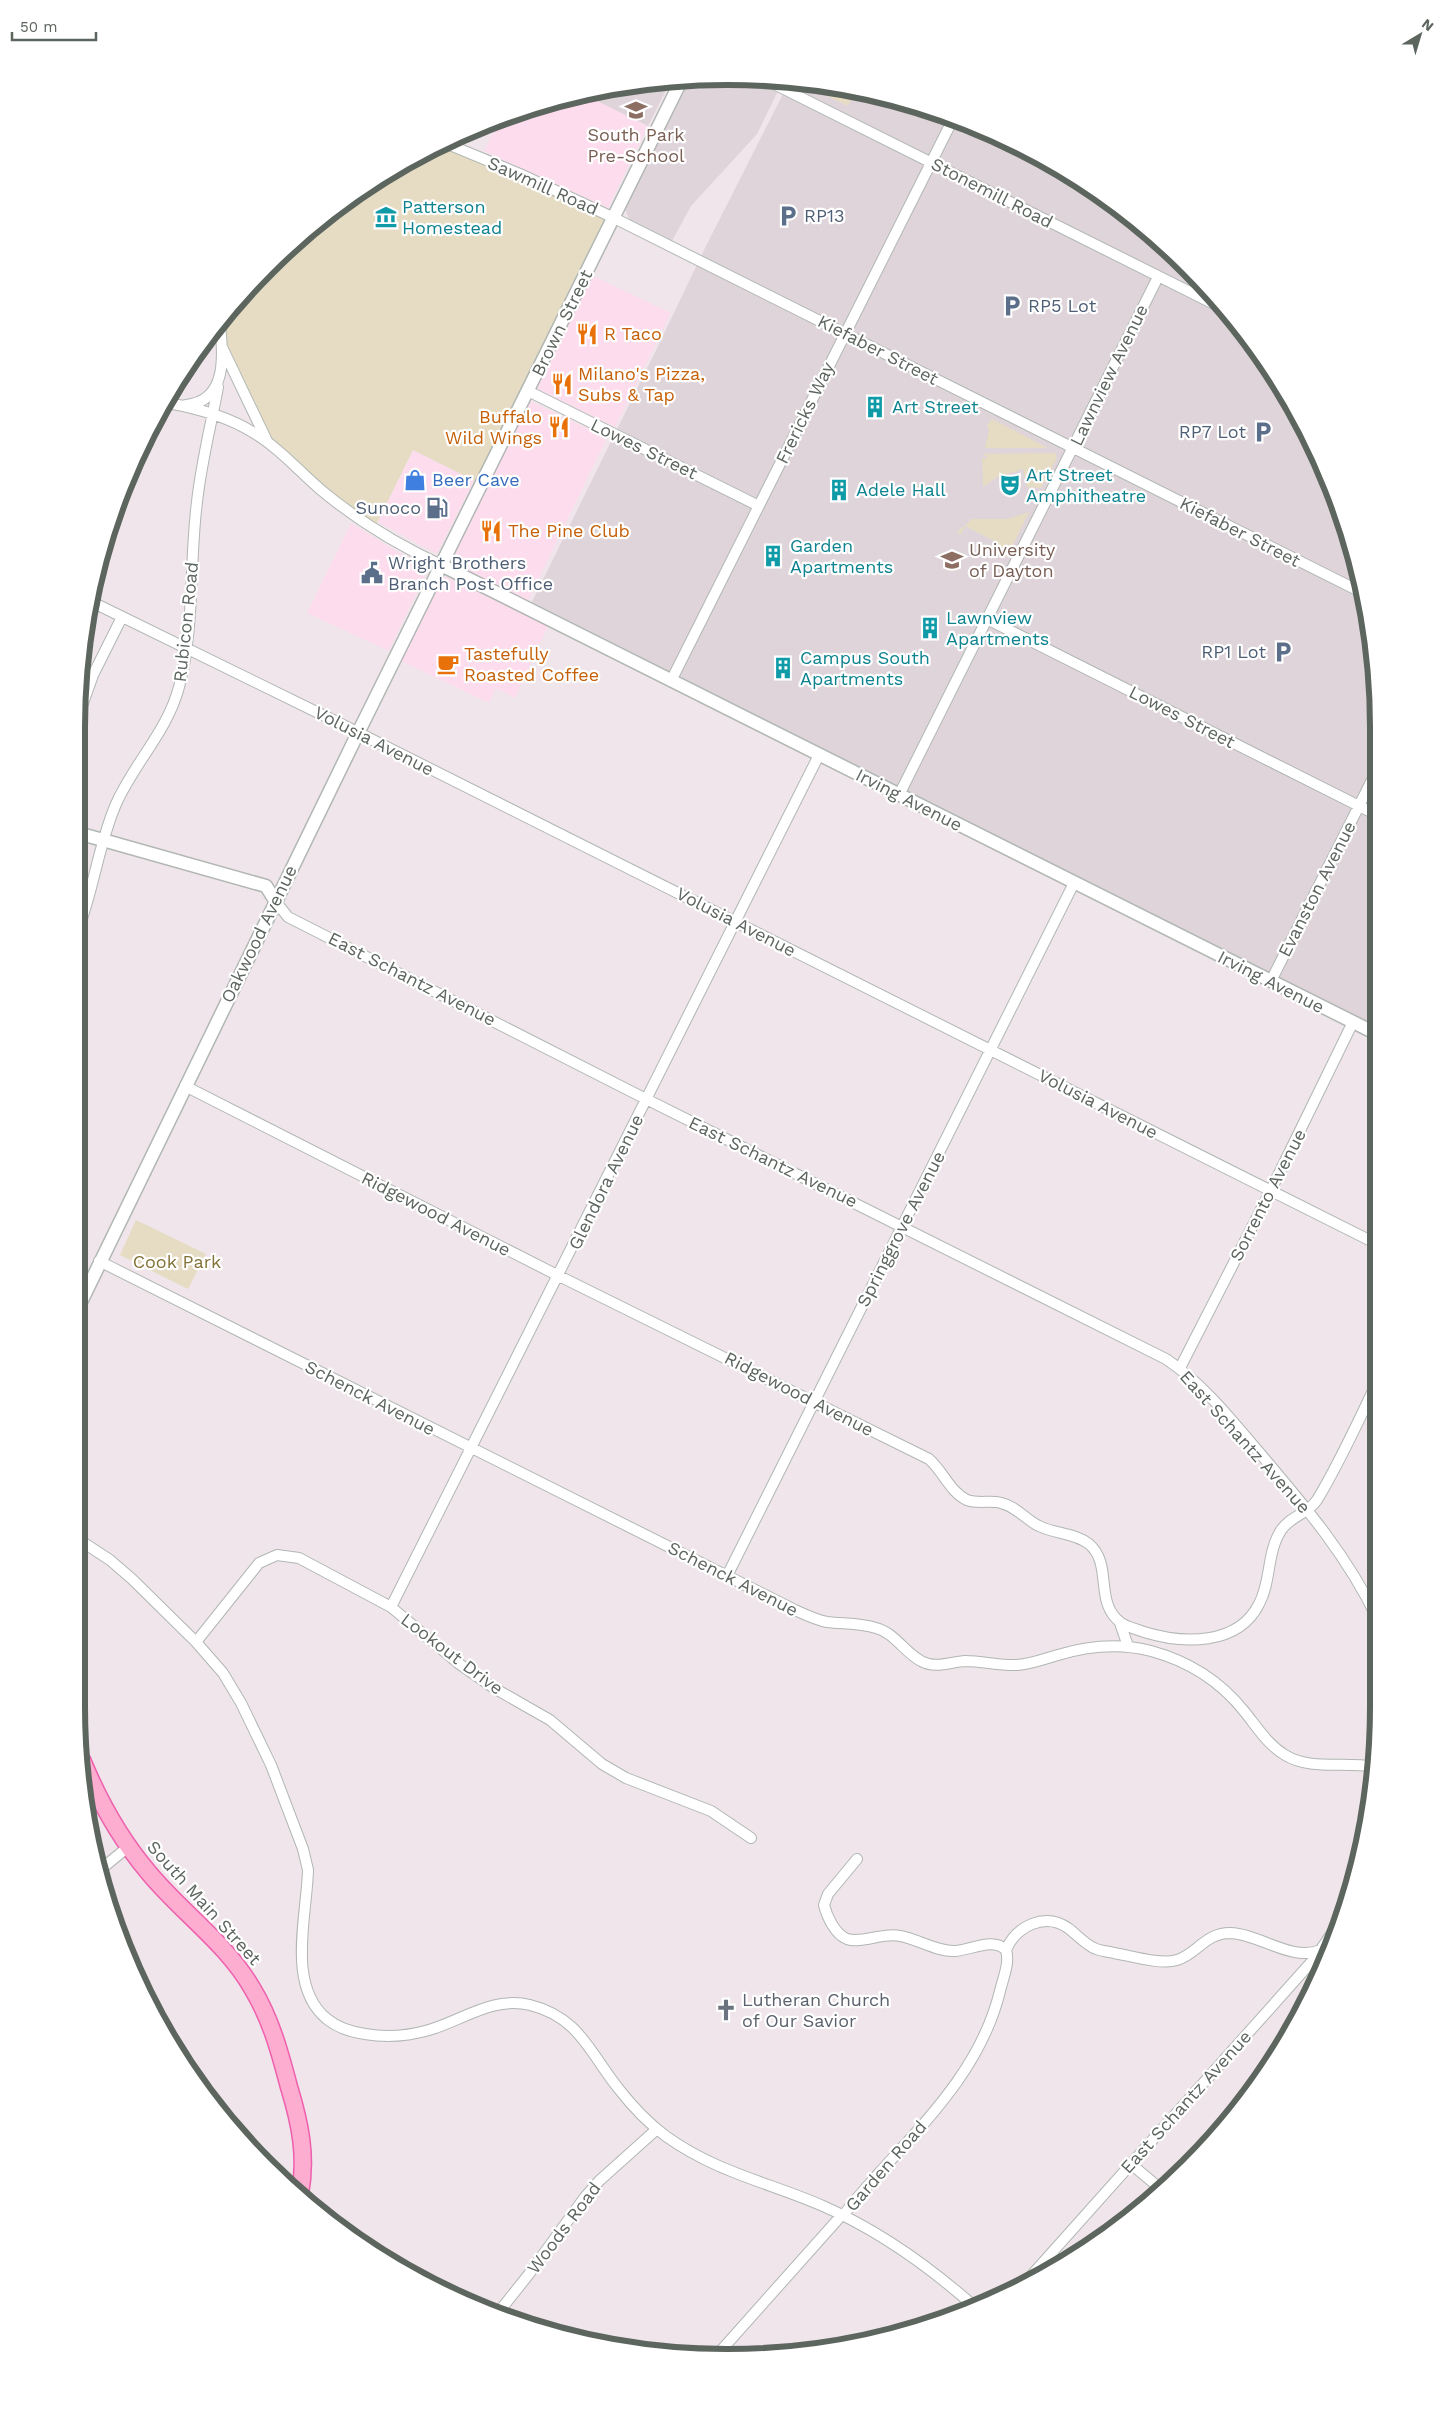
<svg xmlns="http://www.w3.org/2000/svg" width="1455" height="2434" viewBox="0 0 1455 2434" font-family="'Work Sans',sans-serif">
<rect width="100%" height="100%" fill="#efe5ea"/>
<path fill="#fddded" d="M583,94L648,126L608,208L484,151L500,119Z
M591,275L671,313L615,427L536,388Z
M530,401L607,438L528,601L450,561Z
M413,450L474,481L437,554L378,522Z
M351,523L427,570L389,651L307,613Z
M442,575L548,626L515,698L496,688L489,703L401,661Z"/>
<path fill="#dfd4d9" d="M727,76L854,89L976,126L1089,186L1188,267L1291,402L1344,518L1377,685V1034L528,610L660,342L704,250L785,90L777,93L757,134L691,206L672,241L630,222L624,206L686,80Z
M670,82L648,126L583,94L600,89Z"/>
<path fill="#e6dcc3" d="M803,84L854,89H856L848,106Z
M445,143L612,217L481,484L413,450L374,529L269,444L232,372L220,324L267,267L365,186Z
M992,419L1048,448H985L989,430L987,425Z
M1055,453L1057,458L1041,488L1027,487L1023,469L997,477L983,487L982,457L985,459L987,457L983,454Z
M1029,512L1007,557L995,551L998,543L965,526L961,534L957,532L972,519H1007Z
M136,1220L206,1254L188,1289L120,1255Z"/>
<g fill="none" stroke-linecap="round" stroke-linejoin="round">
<g stroke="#b1b7b3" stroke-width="12">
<path id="minor" d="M766,80L1218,306
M445,143L520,174L612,217L1359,591
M222,347L267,441
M528,391L759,506
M168,403C196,408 229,417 254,433C279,448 299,471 321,490C357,520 398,545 441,565
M186,405C228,401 223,355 220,324
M94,603L339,723L1377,1244
M987,619L1377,815
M671,681L953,119
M78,717L93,675L122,617
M899,795L1158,277
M276,902L288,917L646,1099L1166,1359C1202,1383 1230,1418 1258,1451C1303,1504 1347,1555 1377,1618
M79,927C94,887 99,843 116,804C134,763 167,732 179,687C195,627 189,564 197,502C201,464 211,425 218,387
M1271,981L1377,770
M185,1086L559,1276L929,1459C943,1471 950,1492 967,1500C978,1504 990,1500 1001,1503C1016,1506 1026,1520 1039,1526C1055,1534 1075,1533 1089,1544C1113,1564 1094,1602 1120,1622C1126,1627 1137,1629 1144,1632C1183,1644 1238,1646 1259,1604C1271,1582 1267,1553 1280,1532C1288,1517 1308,1514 1317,1500C1339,1464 1359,1420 1377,1382
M99,1261L795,1610C806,1615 816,1620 827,1622C844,1624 860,1623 876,1628C895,1633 904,1652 921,1661C935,1669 950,1662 965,1661C983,1661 1000,1666 1017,1665C1032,1664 1044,1659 1058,1655C1088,1646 1120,1643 1151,1651C1188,1661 1220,1681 1244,1711C1257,1727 1267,1744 1285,1755C1311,1771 1345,1761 1374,1767
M1180,1368L1271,1190L1353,1022
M81,1541L110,1560L132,1579L196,1642L223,1673L241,1703L271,1765L303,1849L308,1870C307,1915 286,1986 327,2019C338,2028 351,2032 365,2034C387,2038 408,2036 429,2030C463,2020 493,1996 530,2005C579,2017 590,2053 618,2088C632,2106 649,2124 667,2137C718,2173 768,2182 823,2206C880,2231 930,2267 976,2308
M727,1576L1074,883
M391,1607L819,755
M1120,1623L1128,1646
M196,1642L259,1563L277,1555L299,1558L391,1607L458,1663L494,1688L550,1720L602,1764L626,1778L711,1811L751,1838
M857,1859L828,1894L824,1905C827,1917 835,1934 847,1939C861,1944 884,1932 900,1936C918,1939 937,1952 955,1951C971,1950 993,1937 1006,1950
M100,1870L128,1847
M1006,1950C1016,1926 1045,1912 1068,1928C1076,1934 1083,1942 1092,1947C1098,1951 1106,1951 1114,1953C1131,1956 1161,1965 1177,1960C1197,1954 1205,1933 1230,1933C1260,1934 1291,1962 1321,1950
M1131,2164L1162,2190
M1022,2286L1315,1958L1345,1914
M498,2313L529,2274L585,2197L599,2181L657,2129
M717,2355L840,2217L843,2216C854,2200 868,2186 880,2172C930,2117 982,2065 1000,1991C1003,1978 1010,1963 1006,1950"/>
</g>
<g stroke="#b1b7b3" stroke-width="15">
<path id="tertiary" d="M441,565L1377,1034
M78,833L266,886L276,902
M80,1304L358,733L681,81"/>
</g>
<g stroke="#ee60ae" stroke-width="19">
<path id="primary" d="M82,1760C99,1801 120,1839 149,1873C182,1913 226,1943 252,1988C271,2019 280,2053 289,2087C300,2123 307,2156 300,2194"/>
</g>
<use href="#minor" stroke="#fff" stroke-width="10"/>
<use href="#tertiary" stroke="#fff" stroke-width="12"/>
<use href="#primary" stroke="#fdadcf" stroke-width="16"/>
</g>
<defs>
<g id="school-bare" transform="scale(1.725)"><path d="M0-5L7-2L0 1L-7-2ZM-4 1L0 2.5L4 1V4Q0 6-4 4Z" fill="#8d6e63" stroke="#fff" stroke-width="2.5" paint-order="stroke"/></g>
<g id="parking-bare" transform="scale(1.725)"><path d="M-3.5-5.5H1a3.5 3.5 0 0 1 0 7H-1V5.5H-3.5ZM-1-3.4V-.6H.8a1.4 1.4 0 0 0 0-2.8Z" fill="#5c6f8a" stroke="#fff" stroke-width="2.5" paint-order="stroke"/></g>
<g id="museum-bare" transform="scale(1.725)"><path d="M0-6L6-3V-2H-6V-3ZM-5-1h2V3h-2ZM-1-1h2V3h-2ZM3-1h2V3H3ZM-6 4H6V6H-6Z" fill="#0f9aa8" stroke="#fff" stroke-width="2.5" paint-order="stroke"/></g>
<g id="restaurant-bare" transform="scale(1.725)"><path d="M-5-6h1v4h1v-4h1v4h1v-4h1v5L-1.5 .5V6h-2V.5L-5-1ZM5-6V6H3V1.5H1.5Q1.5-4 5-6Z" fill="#e8710a" stroke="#fff" stroke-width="2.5" paint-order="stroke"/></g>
<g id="building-bare" transform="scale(1.725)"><path d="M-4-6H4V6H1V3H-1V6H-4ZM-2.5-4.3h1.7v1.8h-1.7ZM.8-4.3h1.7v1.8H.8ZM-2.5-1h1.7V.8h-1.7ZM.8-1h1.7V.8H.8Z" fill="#0f9aa8" stroke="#fff" stroke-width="2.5" paint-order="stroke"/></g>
<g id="shop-bare" transform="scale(1.725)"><path d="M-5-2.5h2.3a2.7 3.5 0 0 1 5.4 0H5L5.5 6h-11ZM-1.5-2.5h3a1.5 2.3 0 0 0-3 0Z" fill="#3f7fe0" stroke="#fff" stroke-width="2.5" paint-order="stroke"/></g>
<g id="theatre-bare" transform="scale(1.725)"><path d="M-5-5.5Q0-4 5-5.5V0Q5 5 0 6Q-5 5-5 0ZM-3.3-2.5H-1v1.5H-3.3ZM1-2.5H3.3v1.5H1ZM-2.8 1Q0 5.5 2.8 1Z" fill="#0f9aa8" stroke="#fff" stroke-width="2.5" paint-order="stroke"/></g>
<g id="fuel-bare" transform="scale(1.725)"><path d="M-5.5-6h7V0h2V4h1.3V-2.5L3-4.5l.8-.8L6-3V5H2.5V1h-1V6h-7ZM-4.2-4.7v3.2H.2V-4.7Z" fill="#5c6f8a" stroke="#fff" stroke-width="2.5" paint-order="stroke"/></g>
<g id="university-bare" transform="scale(1.725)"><path d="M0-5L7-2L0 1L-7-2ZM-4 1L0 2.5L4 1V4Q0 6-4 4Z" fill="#8d6e63" stroke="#fff" stroke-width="2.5" paint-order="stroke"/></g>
<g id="civic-bare" transform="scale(1.725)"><path d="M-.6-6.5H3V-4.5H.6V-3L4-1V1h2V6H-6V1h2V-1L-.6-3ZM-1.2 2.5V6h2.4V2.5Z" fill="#5c6f8a" stroke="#fff" stroke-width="2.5" paint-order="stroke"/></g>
<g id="cafe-bare" transform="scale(1.725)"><path d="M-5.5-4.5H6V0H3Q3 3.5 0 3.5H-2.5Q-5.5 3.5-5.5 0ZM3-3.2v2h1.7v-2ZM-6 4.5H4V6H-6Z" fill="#e8710a" stroke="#fff" stroke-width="2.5" paint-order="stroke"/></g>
<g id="church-bare" transform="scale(1.725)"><path d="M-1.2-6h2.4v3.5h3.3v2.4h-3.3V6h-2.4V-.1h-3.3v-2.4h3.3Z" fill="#6b7280" stroke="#fff" stroke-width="2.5" paint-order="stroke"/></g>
</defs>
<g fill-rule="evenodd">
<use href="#school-bare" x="636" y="110"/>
<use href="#parking-bare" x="788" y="216"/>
<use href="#museum-bare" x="386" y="217"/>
<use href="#parking-bare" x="1012" y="306"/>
<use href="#restaurant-bare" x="587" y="334"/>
<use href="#restaurant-bare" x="562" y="384"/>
<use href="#building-bare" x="875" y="407"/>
<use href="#restaurant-bare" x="559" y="427"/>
<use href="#parking-bare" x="1263" y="432"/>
<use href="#shop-bare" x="415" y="480"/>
<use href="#theatre-bare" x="1010" y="485"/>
<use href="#building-bare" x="839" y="490"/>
<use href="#fuel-bare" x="437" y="508"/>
<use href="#restaurant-bare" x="491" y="531"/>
<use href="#building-bare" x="773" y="556"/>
<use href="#university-bare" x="952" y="560"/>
<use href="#civic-bare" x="372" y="573"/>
<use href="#building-bare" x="930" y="628"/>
<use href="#parking-bare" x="1283" y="652"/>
<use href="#cafe-bare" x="448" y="664"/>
<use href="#building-bare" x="783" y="668"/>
<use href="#church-bare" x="726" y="2010"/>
</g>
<g text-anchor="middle" stroke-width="4.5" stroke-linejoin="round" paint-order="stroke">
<g font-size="18" fill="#785e54" stroke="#fff">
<text x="636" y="141">South Park<tspan x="636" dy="21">Pre-School</tspan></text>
<text x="969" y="556" text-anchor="start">University<tspan x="969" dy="21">of Dayton</tspan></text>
</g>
<g font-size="18" fill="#5d655f" stroke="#fff">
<text transform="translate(543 186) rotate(24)" y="6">Sawmill Road</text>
<text transform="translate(992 193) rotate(27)" y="6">Stonemill Road</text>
<text transform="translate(562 323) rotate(-64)" y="6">Brown Street</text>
<text transform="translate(878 350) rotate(27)" y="6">Kiefaber Street</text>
<text transform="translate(1109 375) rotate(-64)" y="6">Lawnview Avenue</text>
<text transform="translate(805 413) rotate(-64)" y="6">Frericks Way</text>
<text transform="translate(644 449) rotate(26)" y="6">Lowes Street</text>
<text transform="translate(1240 532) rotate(27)" y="6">Kiefaber Street</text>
<text transform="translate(186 622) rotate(-84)" y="6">Rubicon Road</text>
<text transform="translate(1182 717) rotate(27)" y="6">Lowes Street</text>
<text transform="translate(374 741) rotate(27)" y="6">Volusia Avenue</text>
<text transform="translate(909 800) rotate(27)" y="6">Irving Avenue</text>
<text transform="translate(1317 889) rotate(-63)" y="6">Evanston Avenue</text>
<text transform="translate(736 922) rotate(27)" y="6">Volusia Avenue</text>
<text transform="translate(259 934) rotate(-64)" y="6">Oakwood Avenue</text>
<text transform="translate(412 979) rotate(27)" y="6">East Schantz Avenue</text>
<text transform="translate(1271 982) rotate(27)" y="6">Irving Avenue</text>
<text transform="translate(1098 1104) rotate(27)" y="6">Volusia Avenue</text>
<text transform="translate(773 1162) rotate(26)" y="6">East Schantz Avenue</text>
<text transform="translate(606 1182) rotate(-64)" y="6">Glendora Avenue</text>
<text transform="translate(1268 1195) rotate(-63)" y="6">Sorrento Avenue</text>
<text transform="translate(436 1214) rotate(27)" y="6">Ridgewood Avenue</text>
<text transform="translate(901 1229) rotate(-63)" y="6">Springgrove Avenue</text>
<text transform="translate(799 1394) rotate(27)" y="6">Ridgewood Avenue</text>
<text transform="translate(370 1398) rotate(27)" y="6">Schenck Avenue</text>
<text transform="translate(1245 1442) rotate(48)" y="6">East Schantz Avenue</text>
<text transform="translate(733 1579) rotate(27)" y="6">Schenck Avenue</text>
<text transform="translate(452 1654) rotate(37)" y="6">Lookout Drive</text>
<text transform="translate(204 1903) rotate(48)" y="6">South Main Street</text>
<text transform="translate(1186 2102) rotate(-48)" y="6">East Schantz Avenue</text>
<text transform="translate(886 2166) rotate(-49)" y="6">Garden Road</text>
<text transform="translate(564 2228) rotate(-53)" y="6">Woods Road</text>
</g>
<g font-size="18" fill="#0d838f" stroke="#fff" text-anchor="start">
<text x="402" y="213">Patterson<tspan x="402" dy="21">Homestead</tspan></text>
<text x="892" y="413">Art Street</text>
<text x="1026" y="481">Art Street<tspan x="1026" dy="21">Amphitheatre</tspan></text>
<text x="856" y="496">Adele Hall</text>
<text x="790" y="552">Garden<tspan x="790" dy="21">Apartments</tspan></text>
<text x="946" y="624">Lawnview<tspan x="946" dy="21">Apartments</tspan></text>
<text x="800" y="664">Campus South<tspan x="800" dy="21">Apartments</tspan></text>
</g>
<g font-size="18" fill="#4e5e75" stroke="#fff" text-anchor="start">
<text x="804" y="222">RP13</text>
<text x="1028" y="312">RP5 Lot</text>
<text x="1246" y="438" text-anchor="end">RP7 Lot</text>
<text x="421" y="514" text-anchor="end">Sunoco</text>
<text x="388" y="569">Wright Brothers<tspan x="388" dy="21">Branch Post Office</tspan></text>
<text x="1266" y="658" text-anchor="end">RP1 Lot</text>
</g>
<g font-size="18" fill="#c56008" stroke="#fff" text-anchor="start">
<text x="604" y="340">R Taco</text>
<text x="578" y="380">Milano's Pizza,<tspan x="578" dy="21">Subs &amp; Tap</tspan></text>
<text x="542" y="423" text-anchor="end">Buffalo<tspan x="542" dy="21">Wild Wings</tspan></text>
<text x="508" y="537">The Pine Club</text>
<text x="464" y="660">Tastefully<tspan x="464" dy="21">Roasted Coffee</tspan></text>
</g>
<g font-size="18" fill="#366cbe" stroke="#fff" text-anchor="start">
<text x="432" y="486">Beer Cave</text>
</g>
<g font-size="18" fill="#837237" stroke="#fff">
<text x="177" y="1268">Cook Park</text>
</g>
<g font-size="18" fill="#5b616d" stroke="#fff" text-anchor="start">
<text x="742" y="2006">Lutheran Church<tspan x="742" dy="21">of Our Savior</tspan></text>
</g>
</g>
<path d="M0 0H1455V2434H0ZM727 85H728A642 642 0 0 1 1370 727V1707A642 642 0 0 1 728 2349H727A642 642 0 0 1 85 1707V727A642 642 0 0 1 727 85Z" fill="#fff" fill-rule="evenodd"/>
<path fill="none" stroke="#5d655f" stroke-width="6" d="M727 85H728A642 642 0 0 1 1370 727V1707A642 642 0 0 1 728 2349H727A642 642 0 0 1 85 1707V727A642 642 0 0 1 727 85Z"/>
<g transform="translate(1420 35) rotate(38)" stroke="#ffffff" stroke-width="4" paint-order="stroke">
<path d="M0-4L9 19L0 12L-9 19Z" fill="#5d655f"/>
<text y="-8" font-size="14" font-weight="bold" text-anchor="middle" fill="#5d655f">N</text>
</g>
<path d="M12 32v8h84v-8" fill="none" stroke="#5d655f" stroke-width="2.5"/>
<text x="20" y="32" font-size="15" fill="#5d655f" stroke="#ffffff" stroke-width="4" paint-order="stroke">50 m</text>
</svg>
